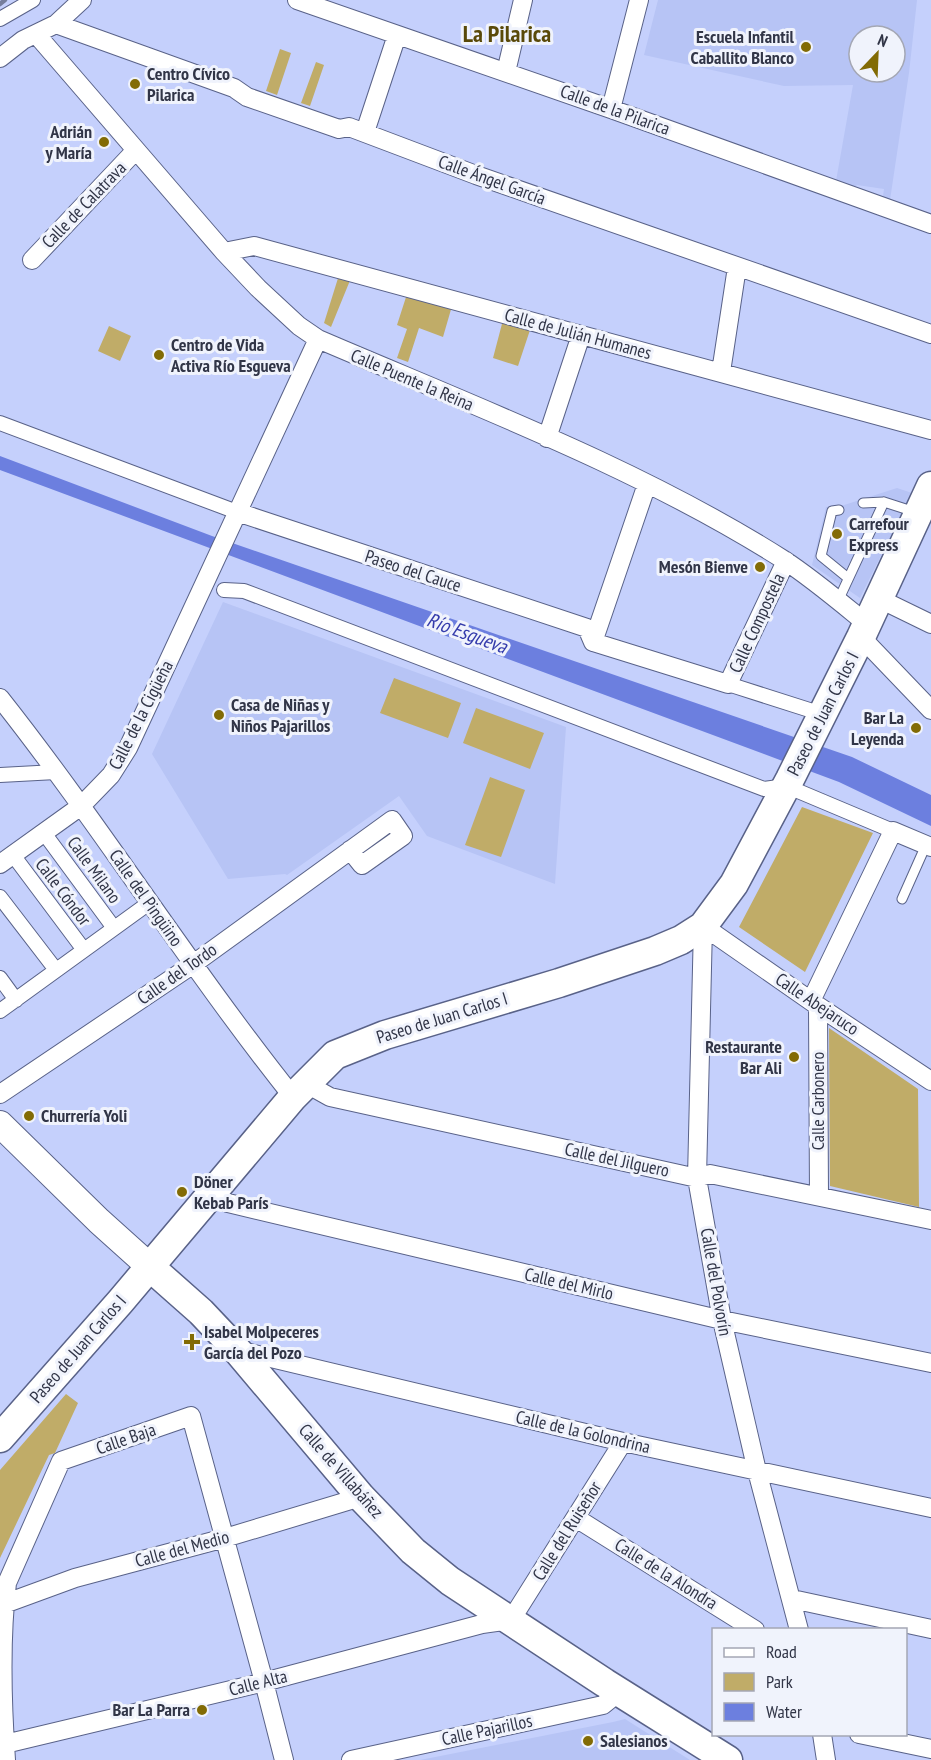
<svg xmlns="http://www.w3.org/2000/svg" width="931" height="1760" viewBox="0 0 931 1760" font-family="'PT Sans Narrow',sans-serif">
<rect width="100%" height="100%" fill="#c5d0fc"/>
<path fill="#b7c4f5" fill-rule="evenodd" d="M658,0H917L909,73L890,200L883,196L884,189L857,185L854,187L836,181L853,85L784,86L644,55ZM859,36H895V72H859Z
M897,488L912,493L860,598L812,565L826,507H838Z
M223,602L566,727L555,884L427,836L399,796L287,875L285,874L228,879L152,754Z
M625,1719L690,1760H420L613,1722Z"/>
<path fill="#c0ac68" d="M280,49L291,53L277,95L266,91Z
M316,62L324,65L310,106L301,103Z
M339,275L351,278L331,327L324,323Z
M407,294L452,306L443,337L419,328L408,362L397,358L407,329L397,325Z
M503,320L531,327L518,366L493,358Z
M109,326L131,336L120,361L98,351Z
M394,678L461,703L448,738L380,713Z
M476,708L544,733L530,769L463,743Z
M490,777L525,790L501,857L465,845Z
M802,807L873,833L805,972L739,927Z
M829,1028L918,1089L919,1207L830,1186Z
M66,1394L78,1403L55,1453L49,1455L0,1558V1470Z"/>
<path fill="#6c7fdf" d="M0,456L212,536L852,757L931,795V826L839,782L0,470Z"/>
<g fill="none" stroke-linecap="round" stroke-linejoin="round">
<g stroke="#596288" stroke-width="11">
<path id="service" d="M863,503L884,502
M839,510L832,511L821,556L848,578
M838,601L884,502L915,512
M902,899L926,845"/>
</g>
<g stroke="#596288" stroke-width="16">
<path id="pedestrian" d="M0,19L33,0
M0,423L237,512
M224,590L244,591L764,789L786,786L893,831
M728,684L822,714
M0,775L56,772
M44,833L114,928
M13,855L84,950
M0,897L56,970
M0,978L16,1000
M0,1011L149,903"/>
</g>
<g stroke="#596288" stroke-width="20">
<path id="minor" d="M297,0L611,109L931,224
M56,24L234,88L247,97L339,129L349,127L476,175L931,334
M36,34L224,252L258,288L299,326L318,339C474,406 641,469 784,560C813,579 840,602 867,624
M0,58L23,40L56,24L82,0
M506,72L523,0
M611,109L639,0
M365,132L397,35
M224,252L254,246L931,430
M32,260L136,150
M721,372L737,267
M547,438L581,335
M237,512L587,628L593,642L728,684L786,561
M888,603L931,624
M861,637L931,710
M593,642L647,484
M0,698C102,827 190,968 293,1097
M0,864L81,806L111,775L128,748L318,339
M703,926L697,1178L722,1320L757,1471L799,1630
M703,926L818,1006L931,1081
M811,1001L893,831L931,847
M818,1006L819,1196
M305,1083L330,1097L697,1178L710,1174L931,1220
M0,1094L192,965L392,820L403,836L362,865L350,850
M210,1194L228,1203L722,1320L931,1363
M237,1350L623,1442L931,1508
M576,1518L755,1630
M792,1599L931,1629
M4,1604L75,1578L225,1538L361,1497
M822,1734L826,1760
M859,1734L931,1749
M5,1744L264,1682L482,1624L511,1620L623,1442
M6,1760C2,1702 0,1640 7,1583L61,1461L191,1416L264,1682L284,1760
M351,1760L603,1705L619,1692"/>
</g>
<g stroke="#596288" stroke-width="28">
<path id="secondary" d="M0,1124L99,1221L149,1266"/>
</g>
<g stroke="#596288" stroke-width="31">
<path id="primary" d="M149,1266L201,1312L236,1349L361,1497L413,1551L450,1581L605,1683L728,1760
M0,1438L120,1302L293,1097L335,1055L385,1035L559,983L655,951L681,940L703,926L734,884L790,779L861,637L931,486"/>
</g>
<use href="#service" stroke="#fff" stroke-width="9"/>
<use href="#pedestrian" stroke="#fff" stroke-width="14"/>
<use href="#minor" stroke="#fff" stroke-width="18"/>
<use href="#secondary" stroke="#fff" stroke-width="26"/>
<use href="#primary" stroke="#fff" stroke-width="28"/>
<path stroke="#767e9c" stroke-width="4.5" d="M0,4L5,0"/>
</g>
<g fill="#826b05" stroke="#f0f3fc" stroke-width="2">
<circle cx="806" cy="47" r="6"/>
<circle cx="135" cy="84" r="6"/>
<circle cx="104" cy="142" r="6"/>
<circle cx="159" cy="355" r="6"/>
<circle cx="837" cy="534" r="6"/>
<circle cx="760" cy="567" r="6"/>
<circle cx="219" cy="715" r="6"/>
<circle cx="916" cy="728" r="6"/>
<circle cx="794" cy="1057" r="6"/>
<circle cx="29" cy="1116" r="6"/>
<circle cx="182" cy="1192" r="6"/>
<path d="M189 1333h6v6h6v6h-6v6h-6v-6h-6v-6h6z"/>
<circle cx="202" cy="1710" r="6"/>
<circle cx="588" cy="1741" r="6"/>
</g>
<g text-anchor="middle" stroke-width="6" stroke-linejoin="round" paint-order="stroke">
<g font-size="18" font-weight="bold" fill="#313547" stroke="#f0f3fc" text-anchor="start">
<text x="794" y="43" text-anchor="end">Escuela Infantil<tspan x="794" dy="21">Caballito Blanco</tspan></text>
<text x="147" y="80">Centro Cívico<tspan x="147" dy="21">Pilarica</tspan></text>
<text x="92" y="138" text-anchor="end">Adrián<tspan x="92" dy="21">y María</tspan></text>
<text x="171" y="351">Centro de Vida<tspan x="171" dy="21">Activa Río Esgueva</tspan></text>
<text x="849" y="530">Carrefour<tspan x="849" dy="21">Express</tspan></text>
<text x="748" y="573" text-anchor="end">Mesón Bienve</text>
<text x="231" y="711">Casa de Niñas y<tspan x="231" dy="21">Niños Pajarillos</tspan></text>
<text x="904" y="724" text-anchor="end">Bar La<tspan x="904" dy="21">Leyenda</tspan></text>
<text x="782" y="1053" text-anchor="end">Restaurante<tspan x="782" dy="21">Bar Ali</tspan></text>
<text x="41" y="1122">Churrería Yoli</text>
<text x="194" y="1188">Döner<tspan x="194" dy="21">Kebab París</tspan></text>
<text x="204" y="1338">Isabel Molpeceres<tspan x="204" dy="21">García del Pozo</tspan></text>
<text x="190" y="1716" text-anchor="end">Bar La Parra</text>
<text x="600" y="1747">Salesianos</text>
</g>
<g font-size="18" fill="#313547" stroke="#f0f3fc">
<text transform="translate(615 110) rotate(20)" y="6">Calle de la Pilarica</text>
<text transform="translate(492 180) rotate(20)" y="6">Calle Ángel García</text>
<text transform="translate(84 205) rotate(-46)" y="6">Calle de Calatrava</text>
<text transform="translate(578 334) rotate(15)" y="6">Calle de Julián Humanes</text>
<text transform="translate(412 380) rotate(23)" y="6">Calle Puente la Reina</text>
<text transform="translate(413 571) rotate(18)" y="6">Paseo del Cauce</text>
<text transform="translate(757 623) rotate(-65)" y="6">Calle Compostela</text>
<text transform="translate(823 714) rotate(-63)" y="6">Paseo de Juan Carlos I</text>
<text transform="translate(141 715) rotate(-63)" y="6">Calle de la Cigüeña</text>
<text transform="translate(94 870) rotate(54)" y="6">Calle Milano</text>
<text transform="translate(63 892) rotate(53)" y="6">Calle Cóndor</text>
<text transform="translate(146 898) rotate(55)" y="6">Calle del Pingüino</text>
<text transform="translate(177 974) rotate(-35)" y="6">Calle del Tordo</text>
<text transform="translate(817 1004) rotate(34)" y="6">Calle Abejaruco</text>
<text transform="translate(442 1018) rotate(-17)" y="6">Paseo de Juan Carlos I</text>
<text transform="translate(818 1101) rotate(-90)" y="6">Calle Carbonero</text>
<text transform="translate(617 1160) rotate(12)" y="6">Calle del Jilguero</text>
<text transform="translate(716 1282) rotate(80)" y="6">Calle del Polvorín</text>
<text transform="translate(569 1284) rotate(13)" y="6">Calle del Mirlo</text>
<text transform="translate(78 1349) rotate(-49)" y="6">Paseo de Juan Carlos I</text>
<text transform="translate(583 1432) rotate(13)" y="6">Calle de la Golondrina</text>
<text transform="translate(126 1439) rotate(-19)" y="6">Calle Baja</text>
<text transform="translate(341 1471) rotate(49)" y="6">Calle de Villabáñez</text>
<text transform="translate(567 1531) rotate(-58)" y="6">Calle del Ruiseñor</text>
<text transform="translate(182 1549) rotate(-15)" y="6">Calle del Medio</text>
<text transform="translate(666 1574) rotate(32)" y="6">Calle de la Alondra</text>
<text transform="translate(258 1683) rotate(-14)" y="6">Calle Alta</text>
<text transform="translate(487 1730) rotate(-12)" y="6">Calle Pajarillos</text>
</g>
<g font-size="20" font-style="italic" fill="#353cac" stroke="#f0f3fc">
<text transform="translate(467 633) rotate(20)" y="7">Río Esgueva</text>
</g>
<g font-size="24" font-weight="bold" fill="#594908" stroke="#f0f3fc">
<text x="507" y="42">La Pilarica</text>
</g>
</g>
<rect x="712" y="1628" width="195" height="108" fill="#f0f3fc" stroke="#a4a7b4" stroke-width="1.5"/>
<rect x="724" y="1648" width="30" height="9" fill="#ffffff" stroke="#a4a7b4" stroke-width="1.5"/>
<text x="766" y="1658" font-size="18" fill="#313547">Road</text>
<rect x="724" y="1673" width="30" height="18" fill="#c0ac68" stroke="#a4a7b4" stroke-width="1.5"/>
<text x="766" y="1688" font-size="18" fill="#313547">Park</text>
<rect x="724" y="1703" width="30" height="18" fill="#6c7fdf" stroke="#a4a7b4" stroke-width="1.5"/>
<text x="766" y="1718" font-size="18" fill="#313547">Water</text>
<g transform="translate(877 54) rotate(23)"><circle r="28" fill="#f0f3fc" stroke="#a4a7b4" stroke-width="1.5"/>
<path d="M0-4.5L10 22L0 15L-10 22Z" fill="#826b05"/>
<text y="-9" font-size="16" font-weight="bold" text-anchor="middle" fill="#313547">N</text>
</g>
</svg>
